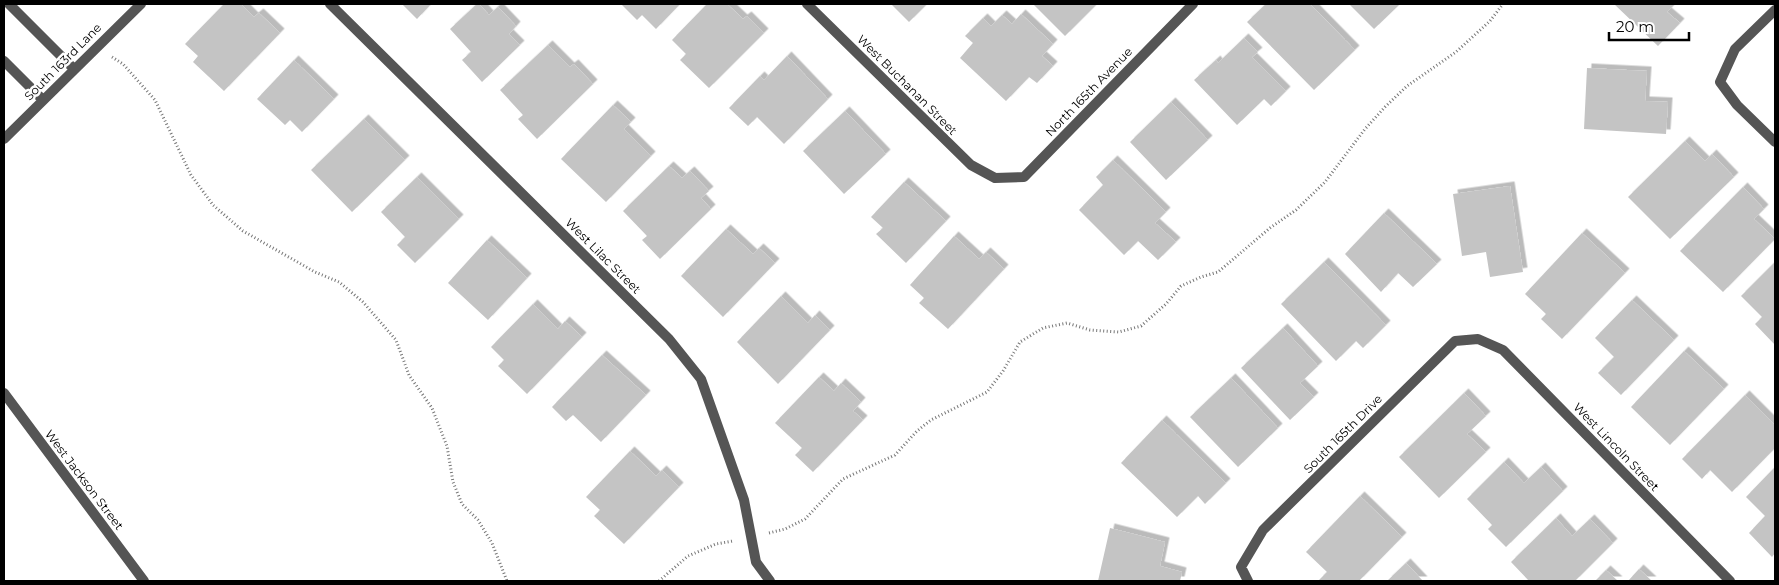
<svg xmlns="http://www.w3.org/2000/svg" width="1779" height="585" viewBox="0 0 1779 585" font-family="Montserrat,sans-serif">
<defs>
<filter id="shadow"><feDropShadow dx="4.5" dy="-4.5" stdDeviation="0" flood-color="#0004"/></filter>
</defs>
<rect width="100%" height="100%" fill="#fff"/>
<path fill="#c4c4c4" filter="url(#shadow)" d="M224,4H241L254,17L259,13L280,33L224,91L193,62L198,56L185,44Z
M402,4H431L417,19Z
M477,4H479L489,15L498,7L516,26L509,34L520,45L482,82L462,60L471,52L450,29Z
M621,4H680L656,29L642,15L637,20Z
M707,4H727L743,19L747,16L764,33L709,88L680,60L686,54L672,40Z
M891,4H927L909,22Z
M1033,4H1097L1065,36Z
M1266,4H1310L1355,50L1314,90L1247,22Z
M1349,4H1400L1374,29Z
M1614,4H1675L1667,12L1680,23L1658,46Z
M1021,14L1053,44L1042,56L1053,66L1037,83L1029,77L1006,101L960,58L973,43L965,36L983,18L991,26L1002,15L1012,24Z
M1244,38L1258,52L1252,57L1286,91L1271,106L1264,99L1237,125L1194,80L1216,60L1218,63Z
M548,45L570,67L574,64L593,84L537,139L518,119L523,115L500,90Z
M787,56L828,99L784,144L757,117L748,126L729,108L760,76L764,80Z
M294,60L334,99L302,132L290,120L285,125L257,99Z
M1587,68L1647,71L1645,101L1668,102L1666,134L1584,129Z
M1171,102L1208,140L1166,180L1130,142Z
M613,105L631,122L624,129L651,156L606,202L561,159Z
M845,111L886,154L844,194L803,151Z
M364,119L405,160L352,212L311,170Z
M1685,141L1705,161L1712,154L1734,177L1670,239L1628,197Z
M1113,160L1166,212L1155,223L1176,242L1158,260L1138,241L1124,255L1079,210L1103,185L1096,177Z
M669,166L682,178L690,171L709,191L701,198L711,209L660,259L642,240L647,236L623,211Z
M417,177L459,219L415,263L397,245L405,237L381,212Z
M904,182L946,221L906,263L876,234L883,228L871,217Z
M1510,186L1523,272L1490,277L1486,252L1462,256L1453,194Z
M1743,187L1764,209L1754,219L1775,239L1723,292L1680,251Z
M1384,213L1437,264L1413,287L1398,273L1381,292L1345,254Z
M726,229L753,254L759,248L775,263L723,317L681,276Z
M1582,233L1625,273L1562,339L1541,319L1546,314L1525,294Z
M954,236L979,259L986,252L1004,269L948,329L919,303L924,298L910,285Z
M487,240L527,278L488,320L448,283Z
M1324,262L1386,325L1363,348L1356,341L1336,361L1281,304Z
M1775,262V345L1755,324L1762,317L1741,296Z
M781,296L808,323L815,315L830,330L778,384L737,342Z
M1632,300L1674,340L1621,395L1598,373L1614,357L1595,338Z
M533,304L558,329L565,321L582,337L527,394L498,366L504,360L491,347Z
M1283,328L1318,366L1300,383L1314,397L1290,420L1241,368Z
M1684,351L1724,389L1670,445L1631,407Z
M602,355L646,395L601,442L573,415L566,421L552,407Z
M819,377L834,391L841,383L861,402L853,411L863,420L813,472L795,455L802,448L775,423Z
M1231,378L1278,428L1238,467L1190,417Z
M1464,393L1486,416L1467,434L1486,452L1439,498L1399,457Z
M1745,395L1775,425V448L1732,492L1710,470L1702,479L1682,459Z
M1162,420L1226,483L1205,504L1198,496L1177,517L1121,463Z
M630,451L656,476L662,470L679,487L624,544L594,516L600,510L586,497Z
M1504,462L1524,483L1541,467L1563,491L1506,547L1488,529L1492,525L1467,499Z
M1775,467V553L1772,557L1749,533L1765,516L1746,497Z
M1360,496L1402,537L1359,581H1320L1319,580L1327,572L1306,552Z
M1556,518L1572,536L1590,519L1613,543L1575,581H1529L1511,562Z
M1110,528L1165,542L1160,566L1182,572L1180,581H1098Z
M1406,563L1423,581H1387Z
M1639,569L1652,581H1628Z
M1606,570L1618,581H1595Z"/>
<g fill="none" stroke-linecap="round" stroke-linejoin="round">
<path stroke="#777" stroke-width="3" stroke-dasharray="1 2.5" stroke-linecap="butt" d="M112,57L123,64L155,100L191,175L213,205L243,231L315,272L339,282L363,302L396,340L409,375L432,408L447,446L453,482L462,504L478,520L492,543L507,581
M769,533L785,529L805,519L843,479L895,455L917,431L931,420L987,392L1003,371L1020,342L1043,328L1067,323L1090,330L1119,332L1141,326L1166,304L1181,286L1201,277L1218,272L1270,228L1296,210L1325,182L1365,129L1385,107L1407,86L1456,52L1490,21L1503,4
M659,581L688,556L716,544L733,541"/>
<path stroke="#555" stroke-width="10" d="M9,4L74,69
M330,4L669,339L701,379L744,500L756,562L770,581
M807,4L971,165L995,178L1024,177L1193,4
M1775,10L1735,49L1720,82L1737,105L1775,142
M4,61L43,100
M4,139L141,4
M4,393L144,581
M1248,581L1241,567L1263,530L1455,341L1478,339L1503,350L1730,581"/>
</g>
<g text-anchor="middle" stroke-width="5" stroke-linejoin="round" paint-order="stroke">
<g font-size="12" fill="#000" stroke="#fff">
<text transform="translate(63 62) rotate(-45)" y="4">South 163rd Lane</text>
<text transform="translate(907 85) rotate(45)" y="4">West Buchanan Street</text>
<text transform="translate(1089 92) rotate(-46)" y="4">North 165th Avenue</text>
<text transform="translate(603 256) rotate(45)" y="4">West Lilac Street</text>
<text transform="translate(1343 434) rotate(-45)" y="4">South 165th Drive</text>
<text transform="translate(1616 447) rotate(46)" y="4">West Lincoln Street</text>
<text transform="translate(84 480) rotate(53)" y="4">West Jackson Street</text>
</g>
</g>
<rect width="1779" height="585" fill="none" stroke="#000000" stroke-width="10"/>
<path d="M1609 32v8h80v-8" fill="none" stroke="#000000" stroke-width="2.5"/>
<text x="1616" y="32" font-size="15" fill="#000000" stroke="#ffffff" stroke-width="4" paint-order="stroke">20 m</text>
</svg>
